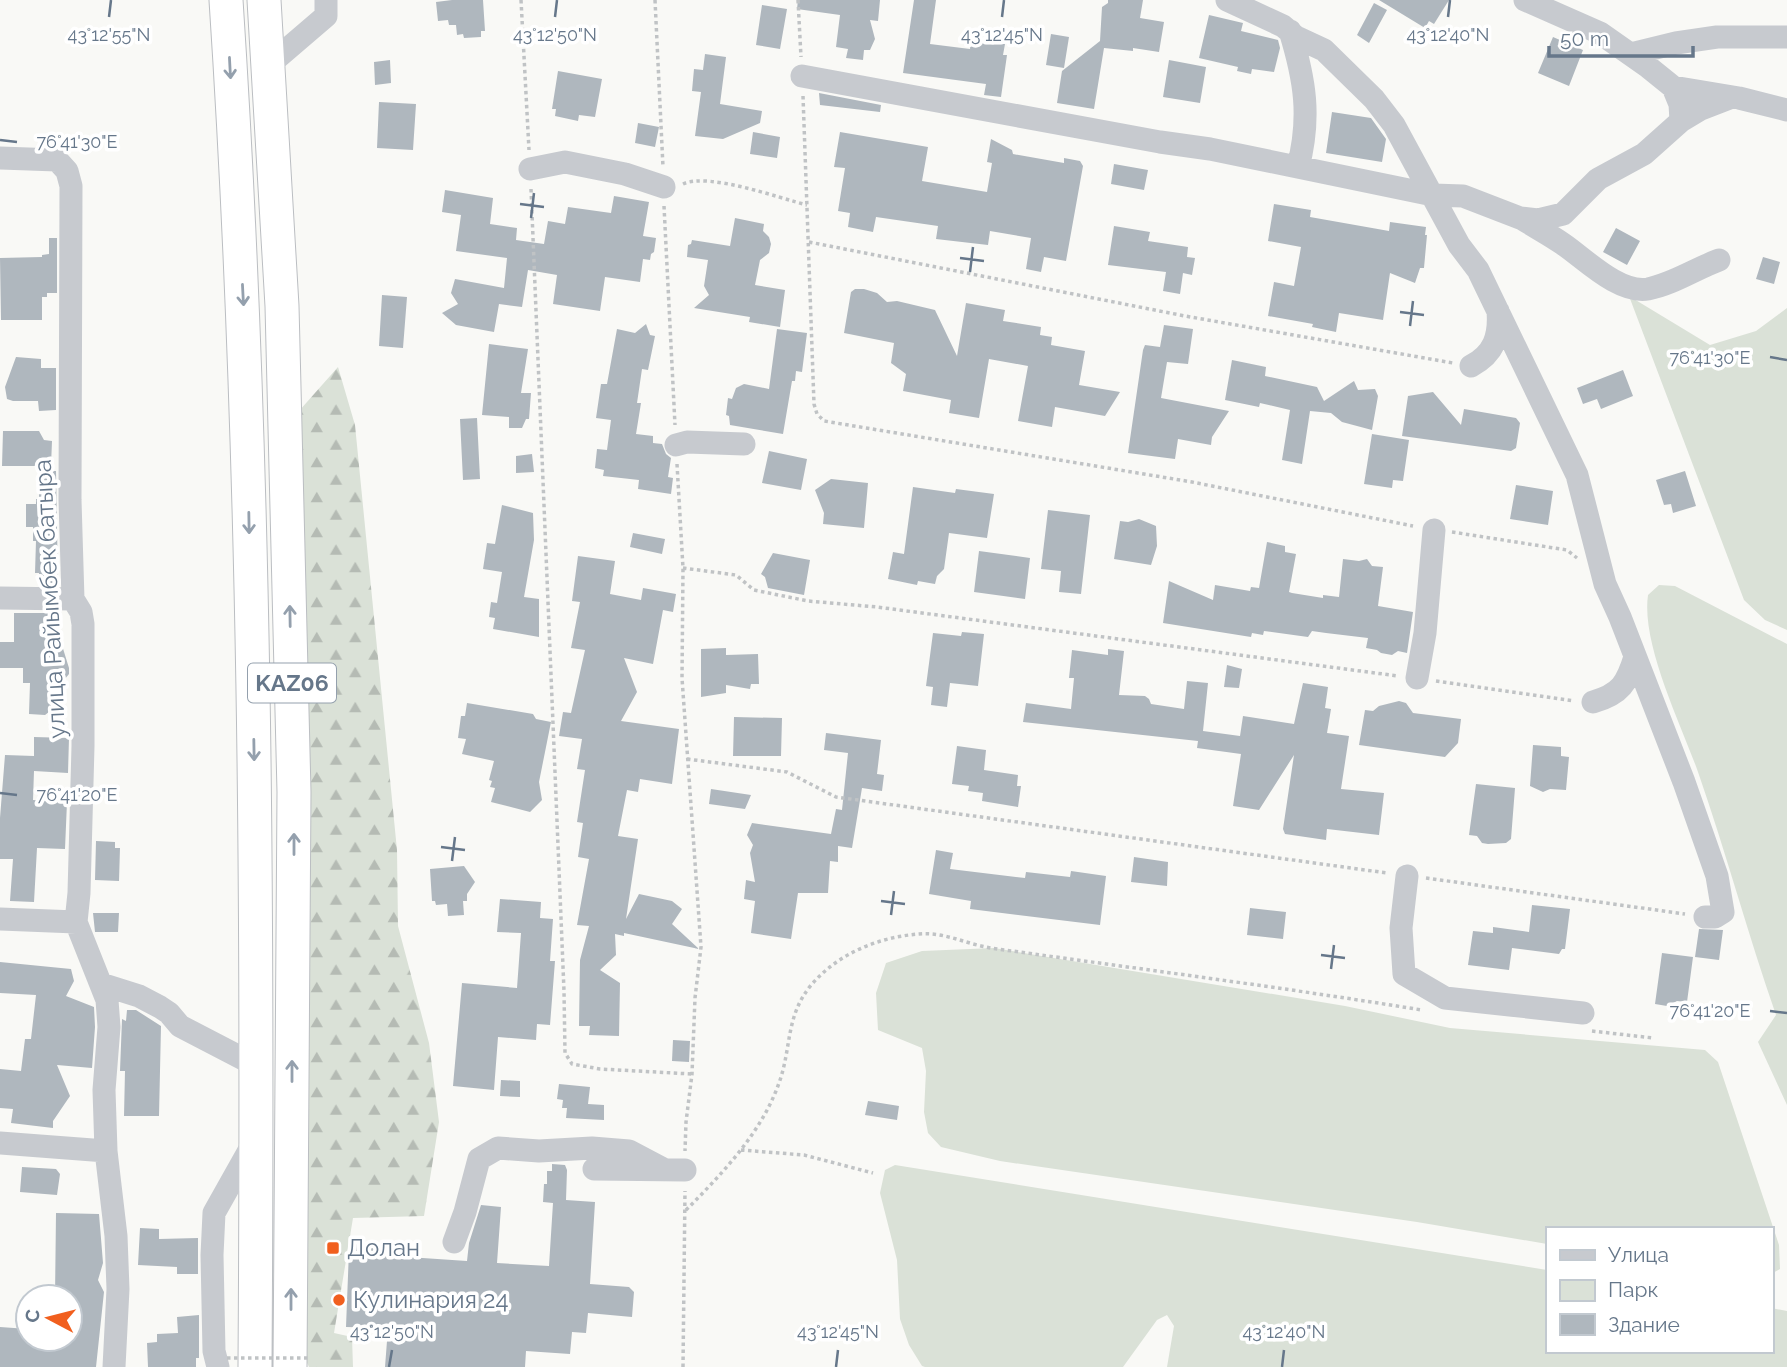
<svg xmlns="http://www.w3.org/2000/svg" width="1787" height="1367" viewBox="0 0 1787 1367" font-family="Raleway,sans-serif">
<defs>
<pattern id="forest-firs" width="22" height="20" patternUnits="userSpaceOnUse" patternTransform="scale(1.75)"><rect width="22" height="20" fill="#dae1d7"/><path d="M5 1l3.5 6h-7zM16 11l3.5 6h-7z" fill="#b5bbb4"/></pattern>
</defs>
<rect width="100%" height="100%" fill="#f9f9f6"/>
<path fill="#dae1d7" d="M1629,296L1710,345L1756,331L1787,308V630L1765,620L1744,600Z
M1659,585L1675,586L1787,644V1105L1758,1042L1776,1015C1748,935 1726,852 1698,772C1681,724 1641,644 1648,595Z
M994,948L1345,1006L1450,1028L1705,1050L1718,1062L1779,1245L1780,1269L1771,1274V1229H1547V1244L1417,1222L1000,1161L941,1147L928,1133L924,1112L926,1071L922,1048L878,1030L876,993L886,963L922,951Z
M895,1165L1547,1270V1351H1771V1308L1787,1311V1367H1167L1174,1326L1167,1315L1157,1320L1123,1367H925L922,1366L909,1345L900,1319L897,1260L880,1193L885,1170Z"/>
<path fill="url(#forest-firs)" d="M338,367L355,425L397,850L398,926L429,1043L439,1122L424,1216L353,1218L334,1333L352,1337L353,1367H309L295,1338L299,411Z"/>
<path fill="#afb7be" d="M452,0H483L485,31H481V37L464,38L463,34L457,35L456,25H449L448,20L438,21L436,2Z
M798,0H880L878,21L870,20L875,39L870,50H864L863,60L846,58L848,49L836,47L840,15L797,9Z
M914,0H936L930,44L970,49L971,40L1005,44L1003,55H1007L1001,97L984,95L986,84L903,73Z
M1108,0H1143L1140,18L1164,22L1159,52L1133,48V51L1104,48L1094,109L1057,103L1062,71L1100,41L1102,7L1108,3Z
M1379,0H1449L1434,24L1429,21L1425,28Z
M1374,3L1387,10L1369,43L1357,35Z
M762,5L787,9L780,49L756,45Z
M1209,15L1243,23L1241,31L1278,40L1280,48L1274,72L1252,69L1251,74L1237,71L1238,67L1199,58Z
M1051,34L1069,37L1064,68L1046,65Z
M1553,37L1583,50L1569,86L1538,73Z
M705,54L726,57L720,104L762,111L760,123L723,139L695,136L701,92L692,91L694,69L703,70Z
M390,60L391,83L375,85L374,62Z
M1169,60L1206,67L1200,103L1163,97Z
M558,71L602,79L595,117L579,115L578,121L555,116L556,109H552Z
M819,93L881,105L880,112L820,105Z
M379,102L416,104L413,150L377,148Z
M1332,112L1371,118L1386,139L1382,162L1326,153Z
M638,123L659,127L655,147L635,143Z
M753,132L780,137L777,158L750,154Z
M840,132L928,147L922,181L987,192L992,163L987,162L991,139L1012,150L1013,154L1064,163V158L1080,161L1083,166L1066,261L1044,257L1041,272L1026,269L1031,238L990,231L988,245L936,239L938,226L876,217L873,232L848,227L850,213L838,211L845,168L834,167Z
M1114,164L1148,170L1144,190L1111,184Z
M445,190L493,198L490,224L517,228L516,240L544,244L548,221L565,224L568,207L611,213L614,196L649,202L643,236L656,238L654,252L651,254L650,260L643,259L640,282L605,277L600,311L553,304L557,275L528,270L522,307L499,304L494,332L456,325L442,313L458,304L451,293L455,279L504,288L507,258L456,251L461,215L442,212Z
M1274,204L1311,210L1310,217L1389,231L1390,222L1426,227L1425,235H1427L1424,268H1420L1415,283L1390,273L1383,320L1339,313L1336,332L1312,327L1313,324L1268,316L1274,282L1294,286L1301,247L1268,241Z
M735,218L764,224L763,231L769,237L771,244L769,253L760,260L755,285L785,290L780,327L749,322L750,317L694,308L709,295L704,286L708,260L687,257L688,245L691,244L692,240L730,246Z
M1114,226L1150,232L1148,241L1188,247L1187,257L1195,258L1192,275L1183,273L1180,294L1163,291L1166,272L1108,265Z
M1616,228L1640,241L1627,265L1603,252Z
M49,238H57V293H47V297H42V320H1L0,258L42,257V255L49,254Z
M1763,257L1780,262L1774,284L1756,279Z
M855,289H864L877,293L887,302L897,301L935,310L957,356L966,303L1005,310L1003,321L1041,327L1040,335L1052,337L1051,345L1085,351L1079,385L1120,392L1105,416L1055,407L1052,427L1018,421L1028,366L989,359L979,418L949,413L951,400L903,391L906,374L891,363L894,343L844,333L851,292Z
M382,295L407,297L403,348L379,346Z
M646,324L650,335L655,336L648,370L642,369L637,403H641L636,434L653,436V443L662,444L666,454L671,458L668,477L673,478L671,494L638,489L639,480L603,476L604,470L595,468L597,449L607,450L611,420L596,418L601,384H607L617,329L635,333Z
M1164,325L1193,329L1188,364L1167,362L1161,398L1229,411L1212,437L1211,445L1178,439L1175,459L1128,453L1143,350L1145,345L1160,347Z
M777,329L807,333L802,372L796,371L795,381H792L783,434L730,425L729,416L726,415L728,398L732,399L736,388L744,384L769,389Z
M489,344L528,349L521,393H531L529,419H526L522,428H509V417L482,415Z
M16,357L41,359V368H56V410L39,411L38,401H13L7,399L5,387Z
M1232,360L1266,367L1265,376L1317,387L1324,401L1354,381L1358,390L1375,389L1378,396L1372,430L1342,422L1331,413L1310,411L1302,464L1282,460L1290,410L1260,403L1259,407L1225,400Z
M1623,370L1633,396L1601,409L1597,399L1583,404L1577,388Z
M1433,392L1461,425L1464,409L1516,418L1520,423L1516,448L1511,451L1402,436L1408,396Z
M477,418L480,479L463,480L460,419Z
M3,431H39L44,440L52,441L51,466H2Z
M1372,434L1409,440L1403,481L1393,480L1392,488L1364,484Z
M769,451L807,459L801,490L762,483Z
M532,454L534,472L516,473V456Z
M39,471H56L58,585L39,584V573H35L36,541H33V527H26V504H36V499H39Z
M1685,471L1696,506L1673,513L1671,504L1664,505L1656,480Z
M831,479L868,483L864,528L823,524L824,513L815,490Z
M1516,485L1553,491L1548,525L1510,519Z
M913,487L955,493L956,489L994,494L987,538L949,533L944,569L937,576L935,584L918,581L917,585L888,579L893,552L904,554Z
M502,505L533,513L534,540L524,597L539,599V637L493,629L495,618L489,617L491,602L497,603L502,572L483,569L487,543L495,544Z
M1048,510L1090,515L1081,594L1059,592L1061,571L1041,569Z
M1139,519L1156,526L1157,546L1151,565L1114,559L1120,521L1128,522Z
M633,533L665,539L662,554L630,547Z
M1267,542L1285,546V552L1296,554L1289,592L1292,593L1323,598V595L1339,597L1343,559L1359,561L1367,559L1372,566L1383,567L1378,606L1413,612L1407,653L1398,651L1392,655L1381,653L1377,650L1366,648L1368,638L1326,633L1312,631L1308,637L1264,631L1263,635L1252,633L1251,637L1163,623L1169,581L1213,600L1215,585L1250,591L1251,587L1259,588Z
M979,551L1030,558L1025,599L974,592Z
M773,553L810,560L804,595L768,588L765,577L761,574Z
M578,556L615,561L610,594L641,600L643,588L676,594L673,612L663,610L653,664L624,658L637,692L621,721L679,729L672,784L640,779L638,792L627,790L618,836L638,839L626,919L639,894L672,901L682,909L672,924L699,949L624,933V936L615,934L616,955L600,970L620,983L619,1036L589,1035L590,1026H579L580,960L589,926L577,925L589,859L578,857L583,823L577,822L585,770L577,769L582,739L559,736L563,712L571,713L585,650L571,648L580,602L572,601Z
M14,613H52L69,668V674L55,691L54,708L45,715L29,714L30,683H23V668H0V642H14Z
M962,632L984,634L978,686L950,683L947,707L931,705L933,687L926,686L933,633L961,636Z
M726,648V655L758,654L759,684H751L750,689L726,685V693L701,697V649Z
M1108,649L1124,651L1119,695L1145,696L1149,699L1151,704L1184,709L1187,681L1208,683L1203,731L1240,736L1243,716L1294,724L1303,683L1328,687L1325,708L1331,709L1327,733L1349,736L1341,789L1384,793L1379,835L1327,829L1326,840L1285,834L1283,829L1294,755L1259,810L1233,806L1241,754L1197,748L1198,741L1023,722L1026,703L1071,709L1074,678H1069L1072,650L1108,655Z
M1227,665L1242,669L1239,688L1224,687Z
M1399,701L1406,703L1413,713L1461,719L1458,743L1445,757L1359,745L1365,710L1373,711L1379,706Z
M467,703L533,714L536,719L551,722L539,782L542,800L530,812L491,802L495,788L490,787L492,781L489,780L494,761L462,754L466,739L458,738L461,716H465Z
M734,717L782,718L781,756H733Z
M826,733L881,740L877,774L884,775L882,791L862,788L852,848L838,846V862L830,861L828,893H798L791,939L751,933L755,901L744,899L746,880L755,882L750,853L753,845L747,835L752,823L831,834L836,809L842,810L848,753L824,750Z
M34,737L69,738L68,773L34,771L33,800L67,802L65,849L37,848L34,902L10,901L13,859H0V818L5,755L34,756Z
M1533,745L1561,747V756L1569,757L1566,790L1550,789L1543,792L1530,786Z
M957,746L986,750L984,770L1018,775L1017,786H1021L1018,807L982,801L983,793L968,791L969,786L952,784Z
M1476,784L1515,788L1511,839L1506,843L1488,844L1482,843L1477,836L1469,835Z
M711,789L751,795L745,809L709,804Z
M96,841L115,842V848H120L119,881L95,880Z
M936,850L953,853L950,869L1025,878L1026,872L1070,877L1071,871L1106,876L1100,925L970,909L971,901L929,894Z
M1134,857L1168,862L1167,886L1131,882Z
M464,866L475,882L467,894V901H463L464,915L448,916L447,904L436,905L435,901H432L430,869Z
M500,899L541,902L540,918L553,919L550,961H555L550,1025L537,1024L536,1040L498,1037L494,1090L453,1086L462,983L517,988L521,933L497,932Z
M1532,905L1570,909L1565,949H1562L1559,954L1512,948L1509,970L1468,965L1473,931L1493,933V927L1529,932Z
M1250,908L1286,912L1283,939L1247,935Z
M93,913H119L118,932H95Z
M1699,929L1723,930L1719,960L1695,957Z
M1662,953L1693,957L1687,1002L1677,1001L1667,1006L1655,1004Z
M0,962L71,969L74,981L66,996L94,1007L95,1027L92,1068L57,1065L70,1096L53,1121V1128L11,1123L13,1109L0,1108V1069L21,1071L25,1039H31L36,995L0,993Z
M127,1010H136L161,1026L159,1116H124L125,1071H120L122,1019L126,1021Z
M673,1040L690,1041L689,1062L672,1061Z
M501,1080L520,1081V1097L500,1096Z
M559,1084L590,1087L588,1104L604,1105V1120L566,1118L567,1108H562L563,1100L557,1099Z
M868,1101L899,1106L897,1120L865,1115Z
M552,1164L565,1165L567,1170L566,1200L595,1202L590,1284L629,1287L634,1292L632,1317L588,1313L586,1333L572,1332L570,1354L526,1351L525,1367H385L388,1328L346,1327L349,1250L355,1244L366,1245L373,1247L378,1255L467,1261L469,1243L481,1205L501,1207L497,1263L549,1266L553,1203L543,1202L544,1184H547V1171H552Z
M22,1167L56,1169L60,1174L57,1195L20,1192Z
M56,1213L99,1214L103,1263L98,1280L104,1292L96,1367H0V1327L28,1329V1339H70V1297H55Z
M140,1228L159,1229V1239L198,1238V1274H177V1267L138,1265Z
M199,1315V1358H196V1367H148L147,1343L157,1342V1334L178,1333L177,1317Z"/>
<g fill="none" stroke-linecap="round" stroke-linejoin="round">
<g stroke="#bbbec2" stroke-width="35">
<path id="highway" d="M226,0C256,455 258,911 255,1367
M264,0L282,306L294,792L290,1367"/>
</g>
<path stroke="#c0c3c5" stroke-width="3.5" stroke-dasharray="3.5 3.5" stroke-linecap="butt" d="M521,0L529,150
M655,0L663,167
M798,0L801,57
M803,96L814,404L817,414L824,421L1192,482L1413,526
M683,184C708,172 779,198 807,205
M531,189L564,991L565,1053L572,1064L600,1069L692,1074
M664,206L675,425
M809,242L1185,316L1453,363
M677,464L683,568L682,678L701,947L695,998L692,1074L686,1122L685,1151
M1452,532L1567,550L1577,558
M683,568L736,575L754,590L808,601L877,607L1398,676
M1436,681L1574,701
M687,759L787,772L836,797L1387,873
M1426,878L1685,914
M1592,1031L1653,1038
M741,1150L804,1155L873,1173
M686,1210C722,1174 762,1132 779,1083C792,1047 785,1016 812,984C839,953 879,937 919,934C941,932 960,941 981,946C998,950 1016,951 1034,954C1163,972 1292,989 1422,1010
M683,1367L685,1191"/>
<path stroke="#c7cacf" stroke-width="23" d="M1227,0L1283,26L1296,37L1324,50L1374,99L1394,125L1459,245L1478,270L1577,475L1605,584L1620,617L1684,782L1717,876L1723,912L1715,917H1705
M1290,31C1305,80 1311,117 1298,167
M1631,54L1676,43L1717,37H1787
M270,64L326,16V0
M802,76L1160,142L1210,149L1433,195L1463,196L1520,218L1538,220L1563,214L1598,179L1644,154L1681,121L1680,104L1673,87L1647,66L1600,33L1525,0
M1673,87L1739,98L1787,110
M1681,121L1701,109L1732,97
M0,158L57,160L67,171L71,186L70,500L73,599L81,612L83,624V746L79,893L76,922L107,1000L109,1027L104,1090L106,1151L116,1236L118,1289L114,1367
M530,169L565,162L625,174L664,187
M1521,218C1535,227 1550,235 1563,244C1585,259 1619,294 1648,289C1673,284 1695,269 1719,260
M1471,366C1494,354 1500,336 1498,311
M676,445L687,442L744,444
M0,598L73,599
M1417,678L1425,633L1434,530
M1593,702C1621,694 1627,683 1635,657
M1407,876L1401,928L1404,974L1445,998L1583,1013
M0,919L76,922
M101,984L139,996L160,1007L169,1013L180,1026L257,1066
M0,1143L106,1151
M594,1169L685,1170
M454,1242L465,1212L479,1159L498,1148L539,1151L592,1148L629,1151L665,1170
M218,1367L214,1351L212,1255L214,1213L255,1140"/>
<use href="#highway" stroke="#fff" stroke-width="33"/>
<path stroke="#c0c3c5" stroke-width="3.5" stroke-dasharray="3.5 3.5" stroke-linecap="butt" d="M227,1358H310"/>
</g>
<defs><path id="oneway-shaft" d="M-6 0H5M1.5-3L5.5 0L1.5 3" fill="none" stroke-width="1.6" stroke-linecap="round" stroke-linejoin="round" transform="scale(1.75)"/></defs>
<g stroke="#94a0ad">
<use href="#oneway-shaft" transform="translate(230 68) rotate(87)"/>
<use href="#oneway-shaft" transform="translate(243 295) rotate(87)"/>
<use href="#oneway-shaft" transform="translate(249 523) rotate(89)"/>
<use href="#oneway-shaft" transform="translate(290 616) rotate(-91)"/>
<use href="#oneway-shaft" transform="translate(254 750) rotate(89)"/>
<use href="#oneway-shaft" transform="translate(294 844) rotate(-90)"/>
<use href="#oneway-shaft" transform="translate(292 1071) rotate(-90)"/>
<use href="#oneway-shaft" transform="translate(291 1299) rotate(-90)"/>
</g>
<path fill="none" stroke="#66778a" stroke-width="2.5" d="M109,17L111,0M555,17L557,0M1002,17L1004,0M1448,17L1450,0M0,140L17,142M520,204L544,207M531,218L534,193M960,258L984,261M970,272L973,247M1400,312L1424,315M1410,326L1413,301M1770,357L1787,360M0,793L17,795M441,847L465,850M452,861L455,837M881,901L905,904M891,915L894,891M1321,955L1345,958M1331,969L1334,945M1770,1011L1787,1013M389,1367L392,1350M836,1367L838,1350M1282,1367L1284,1350"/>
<g fill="#f15f1e" stroke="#fff" stroke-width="2.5">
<rect x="326" y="1241" width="14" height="14" rx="3.5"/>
<circle cx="339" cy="1300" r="7"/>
</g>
<g text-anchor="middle" stroke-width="7" stroke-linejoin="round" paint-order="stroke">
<rect fill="#fff" stroke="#94a0ad" stroke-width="2" x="248" y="663.5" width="88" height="39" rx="5"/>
<g font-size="23" font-weight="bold" fill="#66778a">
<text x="292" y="691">KАZ06</text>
</g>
<g font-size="24" fill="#66778a" stroke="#fff">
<text transform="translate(50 599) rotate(-93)" y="8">улица Райымбек батыра</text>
</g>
<g font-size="24" fill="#66778a" stroke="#fff" text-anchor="start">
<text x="347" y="1256">Долан</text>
<text x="353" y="1308">Кулинария 24</text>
</g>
</g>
<g font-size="18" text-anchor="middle" fill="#66778a" stroke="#fff" stroke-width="7" stroke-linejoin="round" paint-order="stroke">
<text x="109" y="41">43°12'55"N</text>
<text x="555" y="41">43°12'50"N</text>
<text x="1002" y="41">43°12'45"N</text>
<text x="1448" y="41">43°12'40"N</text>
<text x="77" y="148">76°41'30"E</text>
<text x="1710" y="364">76°41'30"E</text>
<text x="77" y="801">76°41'20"E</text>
<text x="1710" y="1017">76°41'20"E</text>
<text x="392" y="1338">43°12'50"N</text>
<text x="838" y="1338">43°12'45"N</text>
<text x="1284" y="1338">43°12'40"N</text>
</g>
<rect x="1546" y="1227" width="228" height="126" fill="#ffffff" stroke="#c2c9d0" stroke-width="2"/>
<rect x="1560" y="1250" width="35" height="10" fill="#c7cacf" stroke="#c2c9d0" stroke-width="2"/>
<text x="1608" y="1262" font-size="21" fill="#66778a">Улица</text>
<rect x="1560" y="1280" width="35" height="21" fill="#dae1d7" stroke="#c2c9d0" stroke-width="2"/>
<text x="1608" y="1297" font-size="21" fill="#66778a">Парк</text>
<rect x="1560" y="1314" width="35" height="21" fill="#afb7be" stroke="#c2c9d0" stroke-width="2"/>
<text x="1608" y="1332" font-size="21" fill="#66778a">Здание</text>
<g transform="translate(49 1318) rotate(277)"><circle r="33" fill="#ffffff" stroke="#c2c9d0" stroke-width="2"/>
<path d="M0-5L12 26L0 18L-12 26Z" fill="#f15f1e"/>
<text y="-10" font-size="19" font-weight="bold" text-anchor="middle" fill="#66778a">С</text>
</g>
<path d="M1549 46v10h144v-10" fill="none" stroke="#66778a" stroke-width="3.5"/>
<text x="1560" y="46" font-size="21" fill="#66778a" stroke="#ffffff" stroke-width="5" paint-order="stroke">50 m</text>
</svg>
